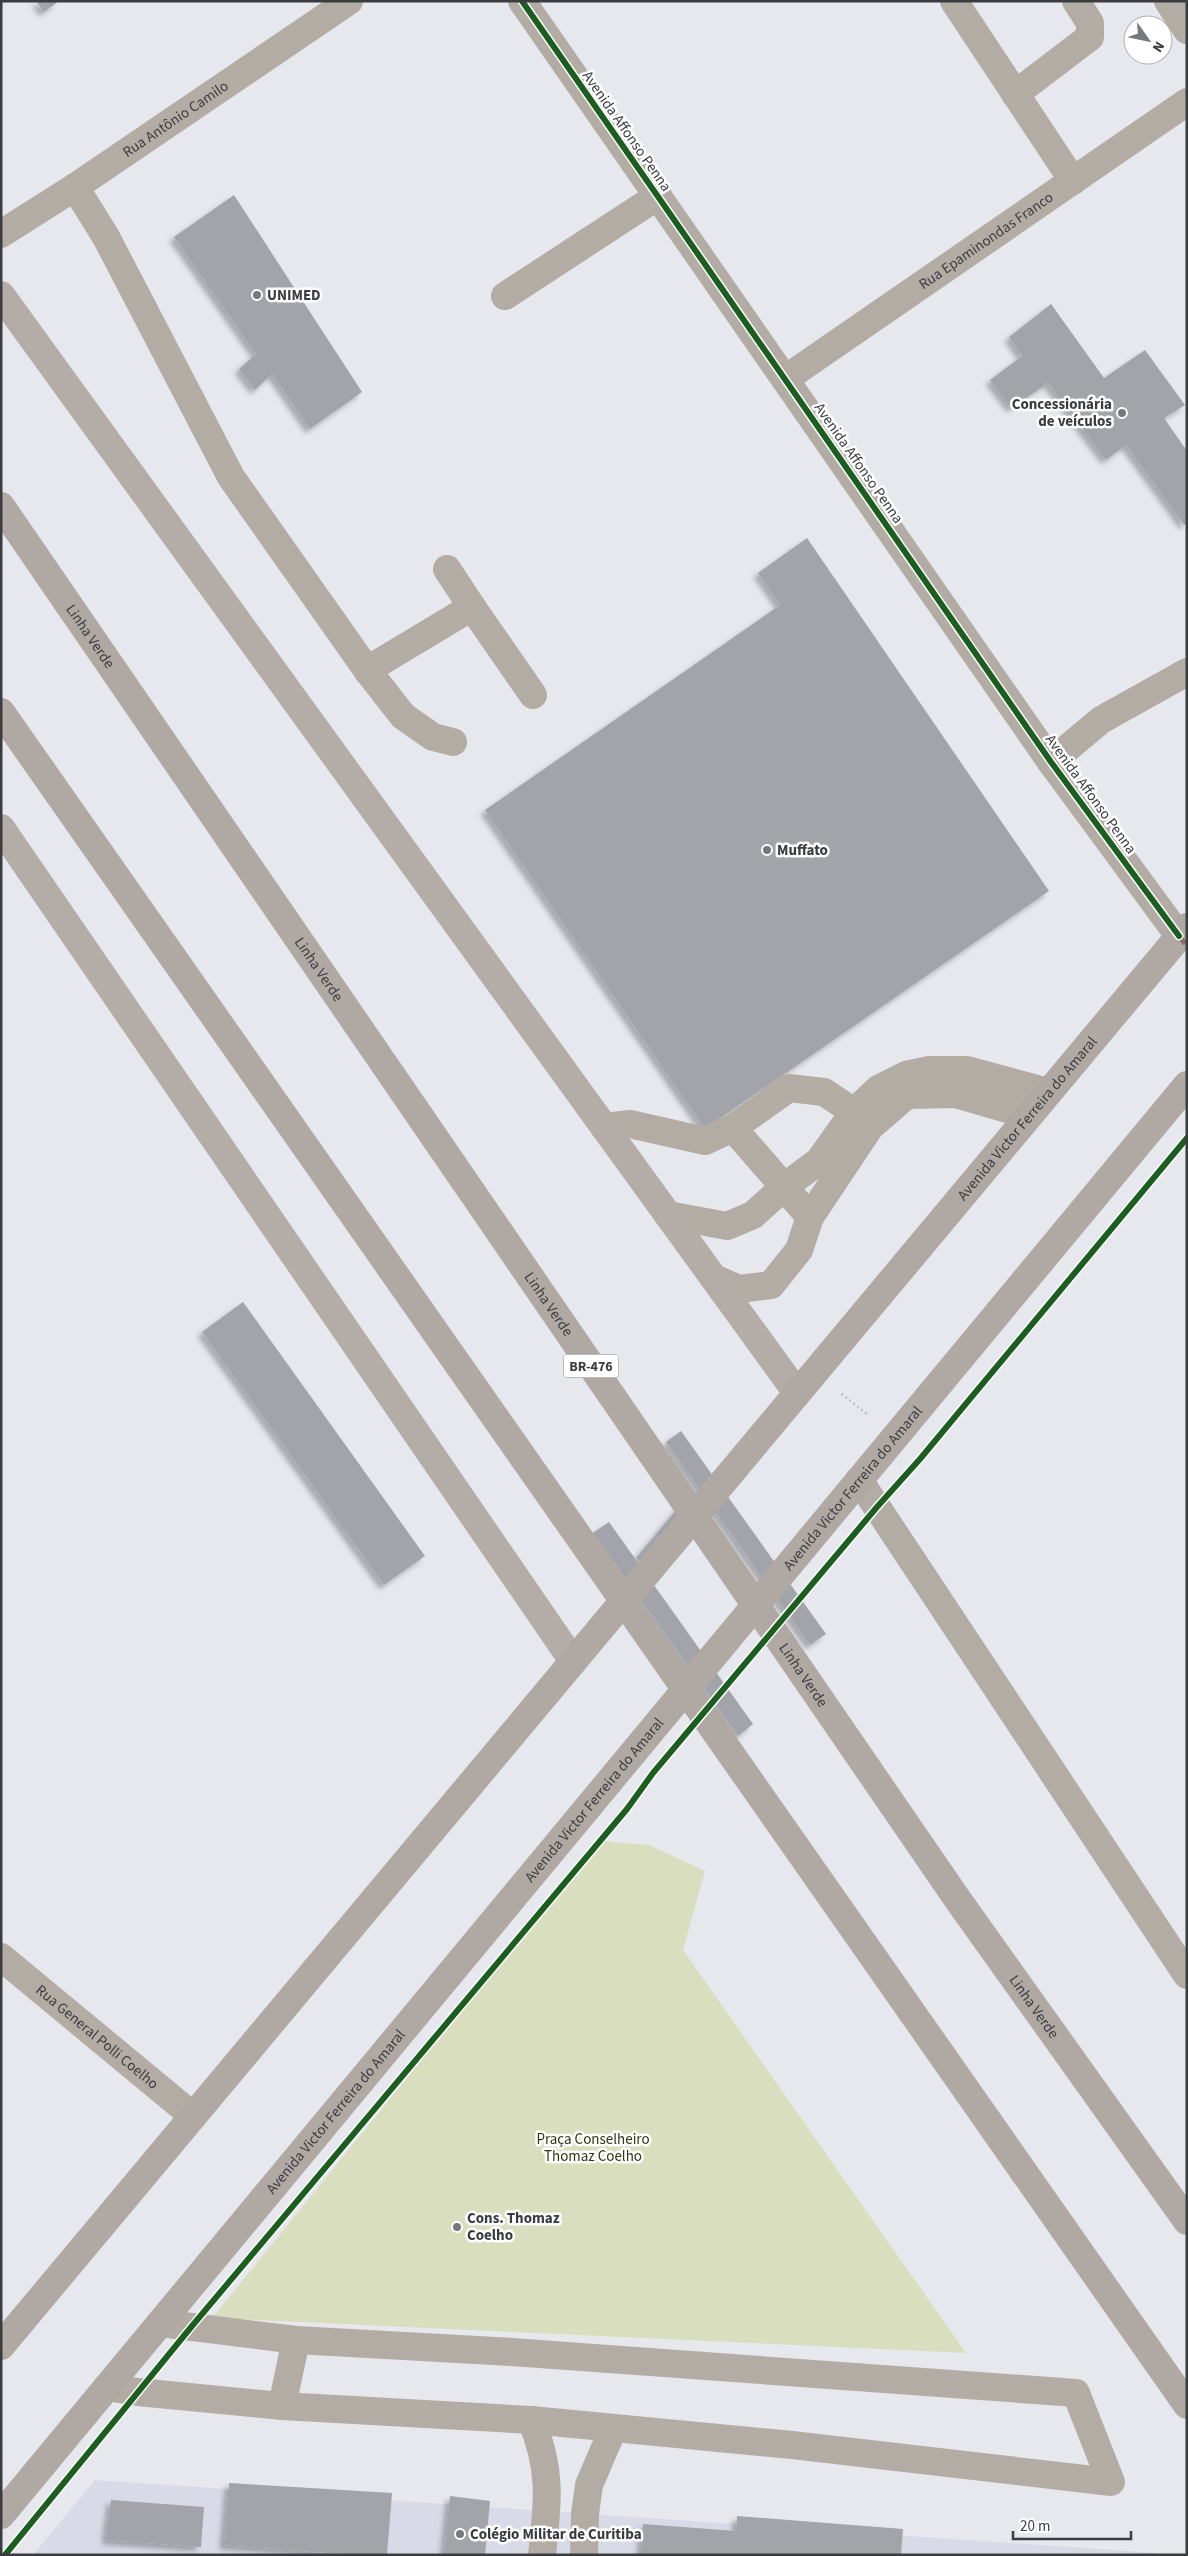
<svg xmlns="http://www.w3.org/2000/svg" width="1188" height="2556" viewBox="0 0 1188 2556" font-family="'Source Sans 3',sans-serif">
<defs>
<filter id="shadow"><feDropShadow dx="-4.5" dy="4.5" stdDeviation="2.5" flood-color="#0004"/></filter>
</defs>
<rect width="100%" height="100%" fill="#e7e8ee"/>
<path fill="#d8dbe7" d="M95,2480L1156,2553L1157,2555H33Z"/>
<path fill="#d9debe" d="M599,1841L649,1845L705,1871L683,1950L966,2353L212,2318Z"/>
<path fill="#a3a4a9" filter="url(#shadow)" d="M36,1H59L44,12Z
M234,195L362,392L310,429L272,374L255,390L239,369L256,354L174,237Z
M1051,304L1104,378L1145,350L1185,405L1164,418L1187,451V523L1184,525L1126,445L1106,460L1048,383L1011,408L990,380L1022,356L1009,337Z
M807,538L1049,891L705,1129L485,810L780,605L758,573Z
M243,1302L425,1556L384,1585L202,1332Z
M681,1431L826,1634L810,1645L666,1442Z
M692,1491L701,1498L645,1566L636,1558Z
M609,1522L753,1724L738,1736L593,1533Z
M229,2483L392,2493L387,2555H355L224,2545Z
M450,2496L490,2501L485,2555H444Z
M111,2500L204,2507L201,2547L106,2540Z
M737,2516L903,2529L901,2555H641L643,2524L736,2531Z"/>
<g fill="none" stroke-linecap="round" stroke-linejoin="round">
<path stroke="#aba7a3" stroke-width="3" stroke-dasharray="1 4" stroke-linecap="butt" d="M842,1394L868,1415"/>
<g stroke="#b3aca4" stroke-width="28">
<path d="M522,1L1051,762L1179,936"/>
<path d="M954,1L1073,181"/>
<path d="M1168,1L1187,30"/>
<path d="M1015,94L1090,37V23L1076,1"/>
<path d="M75,187L106,237L231,477L367,670L403,716L433,737L453,742"/>
<path id="s1" d="M1,234L75,187L349,1"/>
<path d="M505,296L658,196"/>
<path id="s2" d="M785,379L1187,102"/>
<path d="M447,569L472,607"/>
<path d="M367,670L472,607L533,695"/>
<path d="M1051,762L1101,720L1187,672"/>
<path d="M604,1127L630,1124L705,1141L733,1128L789,1088L824,1092L854,1112"/>
<path d="M733,1128L810,1217L870,1127L907,1095L956,1094L1028,1115"/>
<path d="M668,1215L727,1226L753,1215L784,1187L819,1161L854,1112L878,1089L906,1075L929,1070H967L1048,1092"/>
<path d="M714,1278L739,1289L771,1285L799,1250L810,1217"/>
<path d="M859,1480L1187,1975"/>
<path id="s3" d="M1,1957L193,2116"/>
<path d="M107,2387L138,2392L282,2406L531,2420L792,2445L1111,2482L1076,2393L512,2352L296,2340L160,2323"/>
<path d="M282,2406L296,2340"/>
<path d="M531,2420C552,2468 548,2504 542,2555"/>
<path d="M584,2555L585,2514L589,2485L613,2429"/>
</g>
<path stroke="#b4ada7" stroke-width="28" d="M1,295L797,1393
M1,828L573,1661"/>
<g stroke="#b0a9a3" stroke-width="28">
<path id="s4" d="M1,506L958,1900L1187,2221"/>
<path d="M1,712L1187,2405"/>
<path id="s5" d="M1,2346L1187,927"/>
<path id="s6" d="M1,2515L1187,1085"/>
</g>
<path stroke="#8d6e63" stroke-width="5" stroke-dasharray="10 5" stroke-linecap="butt" d="M1179,936L1187,946"/>
<g stroke="#fff" stroke-width="9">
<path id="cycleway" d="M522,1L1051,762L1179,936
M5,2555L192,2326L627,1809L653,1773L877,1507L920,1459L1187,1138"/>
</g>
<use href="#cycleway" stroke="#1b5e20" stroke-width="6"/>
</g>
<g fill="#77787d" stroke="#fff" stroke-width="2">
<circle cx="257" cy="295" r="5"/>
<circle cx="1122" cy="413" r="5"/>
<circle cx="767" cy="850" r="5"/>
<circle cx="457" cy="2227" r="5"/>
<circle cx="460" cy="2534" r="5"/>
</g>
<g text-anchor="middle" stroke-width="5" stroke-linejoin="round" paint-order="stroke">
<rect fill="#fff" stroke="#767679" stroke-width="1" x="563.5" y="1354.5" width="55" height="23" rx="4"/>
<g font-size="14" font-weight="bold" fill="#3b3c40">
<text x="591" y="1371">BR-476</text>
</g>
<g font-size="15" fill="#3b3c40" stroke="#fff">
<text dy="5" stroke="none"><textPath href="#s1" startOffset="209">Rua Antônio Camilo</textPath></text>
<text transform="translate(627 131) rotate(55)" y="5">Avenida Affonso Penna</text>
<text dy="5" stroke="none"><textPath href="#s2" startOffset="244">Rua Epaminondas Franco</textPath></text>
<text transform="translate(859 463) rotate(55)" y="5">Avenida Affonso Penna</text>
<text dy="5" stroke="none"><textPath href="#s4" startOffset="158">Linha Verde</textPath></text>
<text transform="translate(1091 794) rotate(54)" y="5">Avenida Affonso Penna</text>
<text dy="5" stroke="none"><textPath href="#s4" startOffset="562">Linha Verde</textPath></text>
<text dy="5" stroke="none"><textPath href="#s5" startOffset="1600">Avenida Victor Ferreira do Amaral</textPath></text>
<text dy="5" stroke="none"><textPath href="#s4" startOffset="968">Linha Verde</textPath></text>
<text dy="5" stroke="none"><textPath href="#s6" startOffset="1334">Avenida Victor Ferreira do Amaral</textPath></text>
<text dy="5" stroke="none"><textPath href="#s4" startOffset="1418">Linha Verde</textPath></text>
<text dy="5" stroke="none"><textPath href="#s6" startOffset="929">Avenida Victor Ferreira do Amaral</textPath></text>
<text dy="5" stroke="none"><textPath href="#s4" startOffset="1822">Linha Verde</textPath></text>
<text dy="5" stroke="none"><textPath href="#s3" startOffset="125">Rua General Polli Coelho</textPath></text>
<text dy="5" stroke="none"><textPath href="#s6" startOffset="524">Avenida Victor Ferreira do Amaral</textPath></text>
</g>
<g font-size="15" font-weight="bold" fill="#3b3c40" stroke="#fff" text-anchor="start">
<text x="267" y="300">UNIMED</text>
<text x="1112" y="409" text-anchor="end">Concessionária<tspan x="1112" dy="17">de veículos</tspan></text>
<text x="777" y="855">Muffato</text>
<text x="467" y="2223">Cons. Thomaz<tspan x="467" dy="17">Coelho</tspan></text>
<text x="470" y="2539">Colégio Militar de Curitiba</text>
</g>
<g font-size="15" fill="#313511" stroke="#fff">
<text x="593" y="2144">Praça Conselheiro<tspan x="593" dy="17">Thomaz Coelho</tspan></text>
</g>
</g>
<rect width="1188" height="2556" fill="none" stroke="#3b3c40" stroke-width="5"/>
<g transform="translate(1148 40) rotate(123)"><circle r="24" fill="#ffffff" stroke="#b1b1b3"/>
<path d="M0-4L9 19L0 12L-9 19Z" fill="#77787d"/>
<text y="-8" font-size="14" font-weight="bold" text-anchor="middle" fill="#3b3c40">N</text>
</g>
<path d="M1013 2531v8h118v-8" fill="none" stroke="#3b3c40" stroke-width="2.5"/>
<text x="1020" y="2531" font-size="15" fill="#3b3c40" stroke="#ffffff" stroke-width="4" paint-order="stroke">20 m</text>
</svg>
